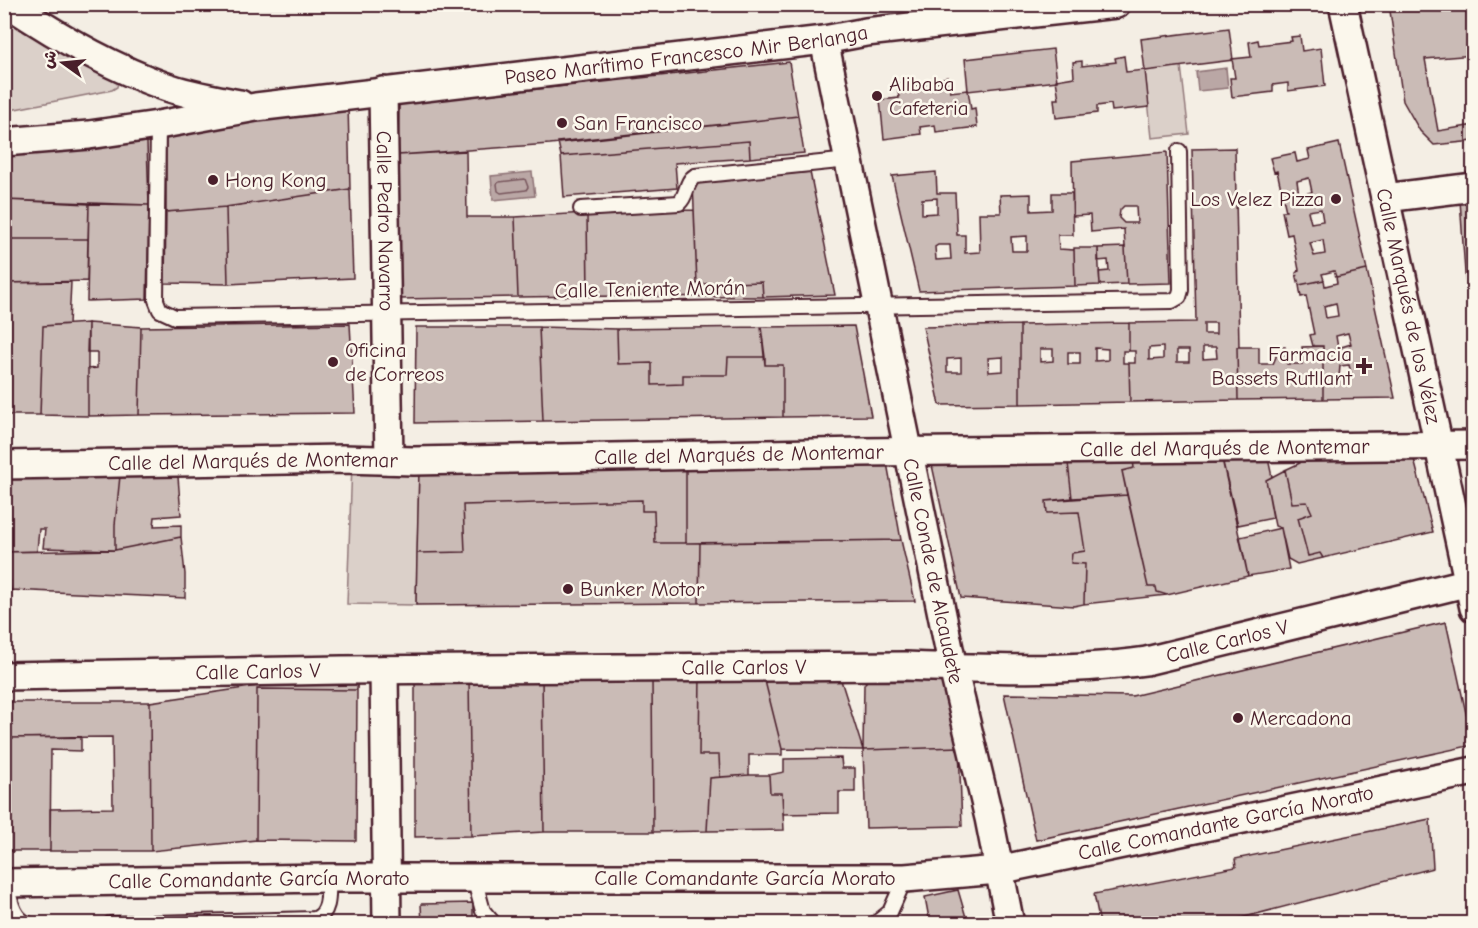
<svg xmlns="http://www.w3.org/2000/svg" width="1478" height="928" viewBox="0 0 1478 928" font-family="'Comic Neue','Playpen Sans Arabic',sans-serif">
<rect width="100%" height="100%" fill="#f4eee4"/>
<filter id="ink" filterUnits="userSpaceOnUse"><feTurbulence type="fractalNoise" baseFrequency=".0167" numOctaves="2"/><feDisplacementMap in="SourceGraphic" scale="12" xChannelSelector="R" yChannelSelector="G"/><feConvolveMatrix kernelMatrix="1 2 1 2 8 2 1 2 1" color-interpolation-filters="sRGB"/></filter>
<g filter="url(#ink)">
<path fill="#dbd0c9" stroke="#92787a" stroke-width="1.5" d="M5,20L112,75L118,82L117,87L112,90L5,111Z
M1181,66L1189,134L1152,138L1145,71Z
M352,463L419,470L416,605L347,604Z"/>
<path fill="#baa7a5" stroke="#8d7174" stroke-width="1.5" d="M1226,68L1228,88L1198,91L1196,72Z
M532,172L535,196L493,200L491,176Z"/>
<g fill="none" stroke-linecap="round" stroke-linejoin="round">
<path stroke="#77555c" stroke-width="1.5" d="M525,179L528,187L526,190L501,193L498,191L497,184L499,182Z"/>
</g>
<path fill="#cabbb6" stroke="#4a1f2b" stroke-width="1.5" fill-rule="evenodd" d="M1389,4H1474V141L1434,145L1420,131L1403,101Z
M1229,28L1233,60L1145,71L1141,39Z
M1300,36L1302,51L1321,48L1325,86L1288,91V83L1273,85V92L1232,97L1230,78H1235L1232,59L1251,57L1249,42L1258,40L1259,45L1292,41L1291,37Z
M1053,49L1057,81L968,91L965,59Z
M1474,55V125L1438,131L1425,59Z
M1124,56L1126,72L1145,70L1149,107L1112,111L1111,104L1097,106V113L1056,118L1054,99H1059L1056,80L1074,77L1073,62L1082,61V66L1116,62L1115,58Z
M789,62L798,116L550,144L398,155L399,104Z
M948,77L950,92L968,90L971,109L975,108L977,127L936,132L935,125L920,127L921,134L884,139L880,100L899,98L897,83H906L907,86L939,82V79Z
M348,104L350,189L226,207L166,212V128Z
M798,116L804,153L750,158L749,141L561,156L558,142Z
M749,141L750,158L675,163L677,188L564,197L561,156Z
M147,142L149,205L5,200L4,156Z
M1339,143L1367,270L1336,277L1334,271L1322,274L1324,280L1299,285L1296,273L1299,270L1292,234L1287,235L1282,211H1286L1277,171L1274,172L1270,158L1295,153L1297,162L1310,159L1308,150ZM1309,178L1312,192L1299,195L1297,181ZM1321,209L1323,221L1311,223L1308,211ZM1323,240L1325,254L1314,256L1310,243Z
M1235,148L1239,347H1237L1238,400L1130,402L1129,363H1135V351H1129V323L1196,322L1192,149ZM1204,323H1216V334H1204ZM1163,347V359L1149,360V348ZM1203,347H1216L1217,358L1203,359ZM1177,350H1189V362H1177Z
M466,151L467,217H515L518,297L399,299L398,155Z
M1167,152L1171,283L1127,284L1124,229L1091,232L1090,215L1073,216L1072,161ZM1124,206H1136L1137,223H1124L1119,218L1120,210Z
M810,172L835,295L763,297L762,282L697,284L693,182Z
M936,172L937,193H955L957,235H965V253L980,252L979,213H1001L1000,195L1031,194V211L1052,210V193H1072L1073,235H1058L1059,249L1074,250L1075,286L919,291L892,176ZM937,198V213L922,214V199ZM1027,236V251H1012L1011,237ZM938,245H950L951,259L936,260L935,247Z
M350,189L353,278L228,284L226,207Z
M1474,199V375H1472L1460,200Z
M5,200L89,204L88,239H5Z
M89,204L149,205L147,299L87,301Z
M226,207L228,284L165,283L166,212Z
M694,210L697,284L762,282L763,297L588,296L587,213Z
M587,213L588,296L518,297L515,217Z
M5,239H88L87,281L4,283Z
M1125,247L1127,284L1100,285L1099,272L1109,271L1108,260L1098,261V248Z
M1074,248H1098L1100,285L1075,286Z
M1367,270L1395,398L1323,399V346H1313L1310,335L1314,334L1306,296L1301,297L1299,285L1324,280L1325,286L1337,283L1336,277ZM1336,303L1338,316L1326,318L1324,306ZM1348,333L1351,344L1338,348L1336,336ZM1349,365L1352,377H1339L1340,366Z
M71,282L69,324L43,326L40,415H4V283Z
M88,323L141,327L139,415L88,416V369L97,368V352H87Z
M88,323V416L40,415L43,326Z
M1129,323V351H1123V363H1129L1130,402L1020,404V325ZM1095,348L1108,349V360L1095,361ZM1040,349H1053V361L1040,362ZM1068,352H1080V364H1068Z
M350,324L355,413L139,415L141,327Z
M1020,325V404L940,405L923,327ZM1003,357V371L989,372L988,358ZM961,358V372H947V359Z
M854,326L871,416L783,417V365H765L761,327Z
M416,327H539L543,421L415,423Z
M539,327L617,329L618,364L652,363V385L683,384V375H727L728,357H765V365H783V417L543,421Z
M761,327L765,357H728L727,375H683V384L652,385V363L618,364L617,329Z
M1323,346V399L1238,400L1237,347H1259V364H1273L1276,357L1275,347H1285L1284,357L1287,364H1302V347Z
M1300,448H1411L1433,532L1323,558L1320,553L1308,556L1298,518L1312,513L1307,502L1292,503L1285,470L1300,463Z
M1266,449L1272,477L1266,480L1273,518L1238,525L1220,450Z
M1220,450L1248,576L1167,595L1157,592L1156,587H1148L1122,471L1134,468L1132,452Z
M885,452L901,540L686,543V461Z
M1132,452L1134,468L1122,471L1127,495L1072,498L1067,454Z
M1067,454L1072,498L1046,501L1047,513L1079,512L1085,551L1072,553L1071,563L1085,564L1084,604L1074,606L961,598L930,456Z
M686,461V543H655L654,511H642V500L463,505L465,552L417,553L419,470Z
M177,464L181,515L155,517L154,526L181,525V537L115,550V525L121,466Z
M121,466L115,525V550L43,548L45,529H39L37,551L4,552V470Z
M1285,470L1292,503L1307,502L1312,513L1298,518L1308,556L1320,553L1323,558L1297,564L1288,559L1281,528L1275,526L1266,480Z
M1127,495L1148,587H1156L1157,592L1167,595L1084,604L1085,564L1071,563L1072,553L1085,551L1079,512L1047,513L1046,501Z
M642,500V511H654L655,543H700L699,603L416,605L417,553L465,552L463,505Z
M1281,528L1289,569L1248,576L1240,537Z
M181,537L185,574V598L11,590L9,578L4,573V552L115,550Z
M901,540L915,601L699,603L700,543Z
M4,573L9,578L11,590L10,596L4,602Z
M1446,622L1473,745L1036,840L1004,694L1132,696Z
M358,671L357,690L257,689L256,840L151,851L150,702Z
M700,673L764,677L782,749V755H749V775L720,777L719,755H699Z
M700,673L699,755H719L720,777L710,778L707,831L653,832L652,674Z
M652,674L653,832H544L542,675Z
M875,674L942,676L959,747L863,750L864,684Z
M542,675L544,832L471,836L469,676Z
M469,676L471,836L415,837V678Z
M764,677H840L863,750L782,749Z
M257,689L357,690L356,841L256,840Z
M4,702H150L151,851H50V809L113,808L112,737L4,738Z
M81,737V751L51,750L50,851H4V738Z
M959,747L962,826L866,828L863,750Z
M841,758L842,768H855V792H839V813L783,814L782,793H770L769,775L784,772V759Z
M749,775H769L770,793H782L784,830L707,831L710,778Z
M1430,819L1433,868L1218,924H1100L1094,894L1236,867L1235,859Z
M958,890L968,924H930L925,897Z
M473,903V924H422L421,904Z"/>
<g fill="none" stroke-linecap="round" stroke-linejoin="round">
<g stroke="#4a1f2b" stroke-width="18">
<path id="lane" d="M158,125L156,300L160,310L175,317L1172,301L1179,297L1181,290L1179,151
M581,209L679,203C688,195 685,182 695,176L849,160
M474,878L483,911L494,924
M6,883C10,898 12,918 28,924
M110,924L315,919C331,913 328,892 328,878
M875,924L890,912L905,878"/>
</g>
<g stroke="#4a1f2b" stroke-width="32">
<g id="street">
<path d="M9,4C57,36 110,67 164,86C189,95 214,99 240,104"/>
<path id="s1" d="M1343,4L1474,608"/>
<path id="s2" d="M824,40L953,668L989,818L1010,924"/>
<path id="s3" d="M383,91L389,460"/>
<path id="s4" d="M4,142L89,135L158,125L256,107L824,40L866,32L1116,4"/>
<path d="M1385,198L1474,187"/>
<path id="s5" d="M4,465L343,459L414,461L861,452L1474,445"/>
<path d="M384,670L387,924"/>
<path id="s6" d="M4,676L342,670L905,666C986,669 1066,672 1146,661L1474,581"/>
<path id="s7" d="M4,883L328,878H905L998,870L1474,771"/>
</g>
</g>
<use href="#lane" stroke="#fbf7ec" stroke-width="14"/>
<use href="#street" stroke="#fbf7ec" stroke-width="27"/>
</g>
</g>
<g fill="#4a1f2b" stroke="#fbf7ec" stroke-width="2">
<circle cx="877" cy="96" r="6"/>
<circle cx="562" cy="123" r="6"/>
<circle cx="213" cy="180" r="6"/>
<circle cx="1336" cy="199" r="6"/>
<circle cx="333" cy="362" r="6"/>
<path d="M1361 357h6v6h6v6h-6v6h-6v-6h-6v-6h6z"/>
<circle cx="568" cy="589" r="6"/>
<circle cx="1238" cy="718" r="6"/>
</g>
<g text-anchor="middle" stroke-width="5" stroke-linejoin="round" paint-order="stroke">
<g font-size="21" fill="#4a1f2b" stroke="#fbf7ec">
<text dy="7" stroke="none"><textPath href="#s4" startOffset="688">Paseo Marítimo Francesco Mir Berlanga</textPath></text>
<text dy="7" stroke="none"><textPath href="#s3" startOffset="130">Calle Pedro Navarro</textPath></text>
<text transform="translate(650 289) rotate(-1)" y="7">Calle Teniente Morán</text>
<text dy="7" stroke="none"><textPath href="#s1" startOffset="309">Calle Marqués de los Vélez</textPath></text>
<text dy="7" stroke="none"><textPath href="#s5" startOffset="1221">Calle del Marqués de Montemar</textPath></text>
<text dy="7" stroke="none"><textPath href="#s5" startOffset="735">Calle del Marqués de Montemar</textPath></text>
<text dy="7" stroke="none"><textPath href="#s5" startOffset="249">Calle del Marqués de Montemar</textPath></text>
<text dy="7" stroke="none"><textPath href="#s2" startOffset="542">Calle Conde de Alcaudete</textPath></text>
<text dy="7" stroke="none"><textPath href="#s6" startOffset="1226">Calle Carlos V</textPath></text>
<text dy="7" stroke="none"><textPath href="#s6" startOffset="740">Calle Carlos V</textPath></text>
<text dy="7" stroke="none"><textPath href="#s6" startOffset="254">Calle Carlos V</textPath></text>
<text dy="7" stroke="none"><textPath href="#s7" startOffset="1227">Calle Comandante García Morato</textPath></text>
<text dy="7" stroke="none"><textPath href="#s7" startOffset="741">Calle Comandante García Morato</textPath></text>
<text dy="7" stroke="none"><textPath href="#s7" startOffset="255">Calle Comandante García Morato</textPath></text>
</g>
<g font-size="21" fill="#4a1f2b" stroke="#fbf7ec" text-anchor="start">
<text x="889" y="91">Alibaba<tspan x="889" dy="24">Cafeteria</tspan></text>
<text x="574" y="130">San Francisco</text>
<text x="225" y="187">Hong Kong</text>
<text x="1324" y="206" text-anchor="end">Los Velez Pizza</text>
<text x="345" y="357">Oficina<tspan x="345" dy="24">de Correos</tspan></text>
<text x="1352" y="361" text-anchor="end">Farmacia<tspan x="1352" dy="24">Bassets Rutllant</tspan></text>
<text x="580" y="596">Bunker Motor</text>
<text x="1250" y="725">Mercadona</text>
</g>
</g>
<rect width="1478" height="928" fill="none" stroke="#fbf7ec" stroke-width="24"/>
<rect x="12" y="12" width="1454" height="904" fill="none" stroke="#4a1f2b" stroke-width="2" filter="url(#ink)"/>
<g transform="translate(63 63) rotate(285)" stroke="#fbf7ec" stroke-width="4.5" paint-order="stroke">
<path d="M0-4.5L10 22L0 15L-10 22Z" fill="#4a1f2b"/>
<text y="-9" font-size="16" font-weight="bold" text-anchor="middle" fill="#4a1f2b">ش</text>
</g>
</svg>
